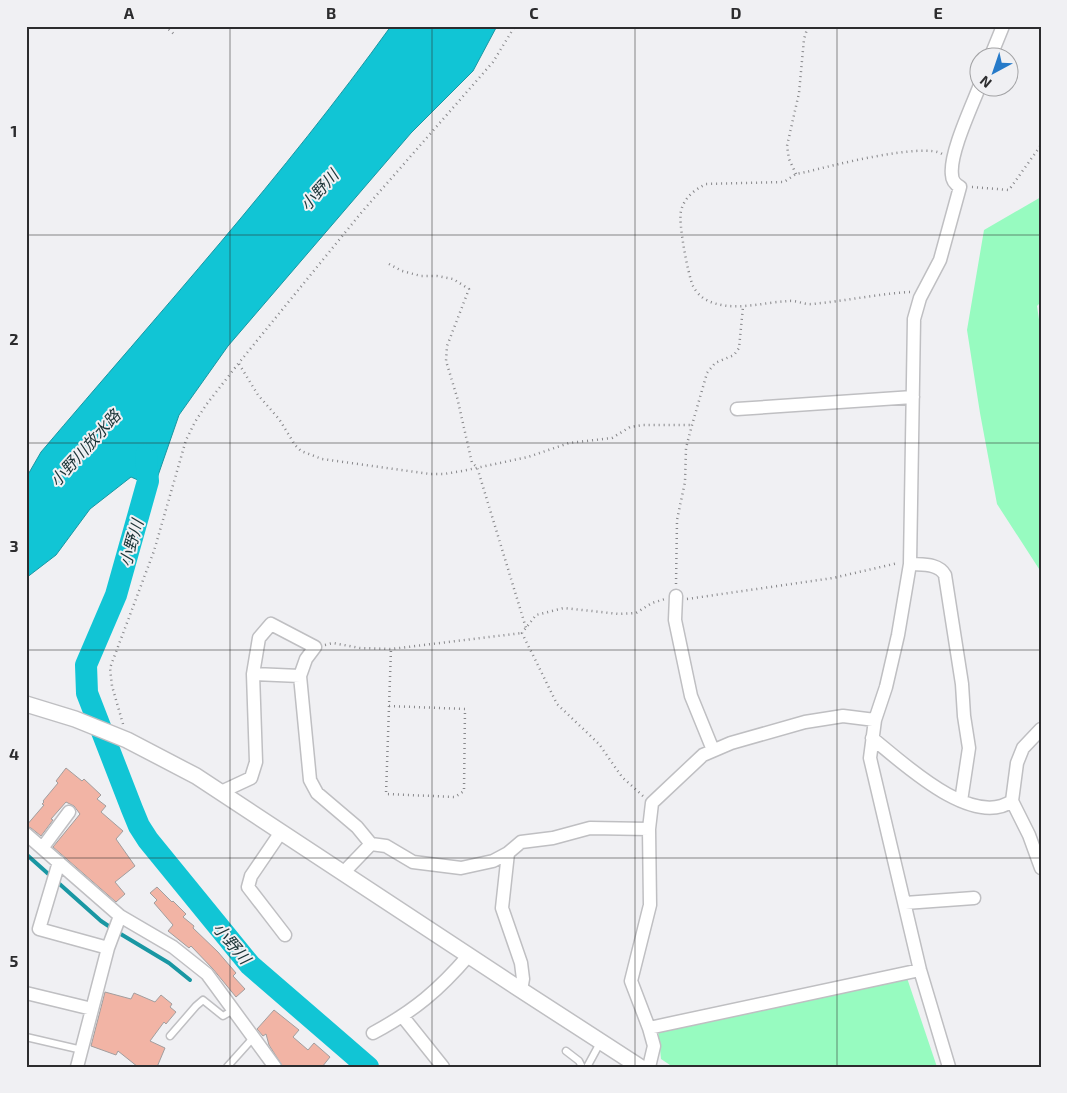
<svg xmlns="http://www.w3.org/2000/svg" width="1067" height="1093" viewBox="0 0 1067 1093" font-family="'Exo 2','Noto Sans JP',sans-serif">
<rect width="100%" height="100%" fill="#f0f0f3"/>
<path fill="#97fbc0" d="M1041,197V302L1037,306L1041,333V572L997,504L980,413L967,330L984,230Z
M906,975L937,1067H673L661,1059L658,1029Z"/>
<path fill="#11c5d5" stroke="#1997a3" d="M391,26H497L473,71L411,133L228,346L179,415L154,487L131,477L90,509L56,555L26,578V478L41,452C160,312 284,175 391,26Z"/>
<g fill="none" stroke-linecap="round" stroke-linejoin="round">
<path stroke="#1997a3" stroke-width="4" d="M26,854L101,921L119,933L169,963L190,980"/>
<path stroke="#11c5d5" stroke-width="22" d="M146,455L148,481L116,595L86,665L87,693L132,809L139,826L148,840L250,965L368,1067"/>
</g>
<path fill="#f2b4a5" stroke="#a29e9e" d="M66,768L82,781L84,779L101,795L97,799L106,806L101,812L123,831L116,839L135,866L115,882L125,894L116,902L53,847L80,814L74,806L66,802L51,819L53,820L41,836L31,828L26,826L44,805L42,804L44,802L43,801L58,783L56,781Z
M157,887L172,902L173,901L186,914L183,917L194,926L193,928L218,952L236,973L233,976L245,989L236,997L213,969L191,946L189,948L168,931L173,925L154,903L157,900L150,893Z
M105,992L131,999L134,993L155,1002L161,995L172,1004L170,1007L176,1012L166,1024L164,1022L150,1041L165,1048L157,1067H138L118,1051L116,1055L91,1046Z
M274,1010L299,1030L293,1037L308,1050L314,1043L330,1057L322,1067H283L269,1045L266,1034L263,1036L257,1029Z"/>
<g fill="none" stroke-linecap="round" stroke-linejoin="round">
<g stroke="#bfbfc2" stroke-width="9">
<path id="service" d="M170,1036L196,1006L203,1000L223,1016L233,1010
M26,1037L82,1050
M566,1051L579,1061L582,1067
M227,1067L253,1038
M587,1067L600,1043"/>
</g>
<g stroke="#bfbfc2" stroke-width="15">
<path id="minor" d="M990,58L1003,26
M737,409L913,397
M910,564C923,565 938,563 945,575L962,684L964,716L969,748L961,801
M676,596L675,620L691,696L713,750
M253,674L300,676
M1041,729L1023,748L1017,763L1012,801L1029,835L1041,868
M872,738C902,762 972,829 1012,801
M221,792L251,778L256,762L253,674L259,638L271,624L315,647L306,659L300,676L310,780L317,793L357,827L371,844L343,873
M281,832L251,876L248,887L285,935
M26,834L120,916L173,947L207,974L275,1067
M371,844L386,846L413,862L461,868L493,861L508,853L521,842L553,838L590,828L649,829
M43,847L69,812
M508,853L502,908L521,963L523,979L521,990
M59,862L39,929L108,948
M905,903L974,898
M26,993L92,1009
M403,1017L443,1067
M649,1028L920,970
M373,1033C414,1011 439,990 469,955
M77,1067L108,948L120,916
M649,1067L654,1046L649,1028L631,981L650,905L649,829L652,803L703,755L731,743L805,722L843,716L875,720
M949,1067L920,970L870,758L875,720L886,687L898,635L910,564L914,319L920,298L940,260L960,187C955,184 952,181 952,175C949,154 972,106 980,85"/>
</g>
<g stroke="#bfbfc2" stroke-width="18">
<path id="tertiary" d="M26,704L75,719L127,740L196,776L521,990L640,1067"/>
</g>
<path stroke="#87878a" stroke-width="2.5" stroke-dasharray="1 4" stroke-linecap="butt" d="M165,26L176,36
M796,174L789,159L787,146L799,93L804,39L808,26
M972,187L1009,190L1041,145
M389,264L402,271L421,276H437L453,279L469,289L447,346L446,361L457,397L472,463L477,467L526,628
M910,292C877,294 845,301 812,304C804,305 797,300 789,301C763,302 728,314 703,298C699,295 695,290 693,286C688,275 678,222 681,211C684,198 694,190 706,184L784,182L796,174L806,172C830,166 924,142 942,154
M239,364L258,395L279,419L295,445L301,451L322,459L430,474H444L462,471L528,457L569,443L612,438L630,427L643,425H692
M676,584L677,520L685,482L686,448L692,425L707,373L715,363L734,355L739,348L743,307
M687,599L833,578L898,563
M325,645L333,643L360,648L391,649L522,633
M389,706L465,709L464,791L455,797L386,794L391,649
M123,724L112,686L110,668L154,551L186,440L195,422L206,405L238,364L361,213L493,62L515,26
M643,796L622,777L599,744L557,704L522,633L536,615L564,608L619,614L636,613L652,603L665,599"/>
<use href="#service" stroke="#fff" stroke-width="6"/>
<use href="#minor" stroke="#fff" stroke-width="12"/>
<use href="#tertiary" stroke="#fff" stroke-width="15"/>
</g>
<path fill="none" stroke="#2c2c2e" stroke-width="1" stroke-opacity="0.55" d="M230,26V1067M432,26V1067M635,26V1067M837,26V1067M26,235H1041M26,443H1041M26,650H1041M26,858H1041"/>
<g text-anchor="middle" stroke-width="4" stroke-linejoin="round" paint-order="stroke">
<g font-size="16" font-style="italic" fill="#1a3336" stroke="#f0f0f3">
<text transform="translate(319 190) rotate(-48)" y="6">小野川</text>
<text transform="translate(85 448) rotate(-48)" y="6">小野川放水路</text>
<text transform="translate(131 543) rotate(-74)" y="6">小野川</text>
<text transform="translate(232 943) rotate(50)" y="6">小野川</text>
</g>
</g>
<rect width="1067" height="1093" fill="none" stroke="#f0f0f3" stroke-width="55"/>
<g transform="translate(994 72) rotate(220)"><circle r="24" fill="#f0f0f3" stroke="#a2a2a4"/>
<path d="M0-4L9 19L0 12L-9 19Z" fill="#267ac9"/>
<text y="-8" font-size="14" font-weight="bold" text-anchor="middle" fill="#2c2c2e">N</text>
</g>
<rect x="28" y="28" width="1012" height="1038" fill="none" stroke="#2c2c2e" stroke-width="2"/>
<g font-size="16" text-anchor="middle" font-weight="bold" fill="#2c2c2e">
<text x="129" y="19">A</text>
<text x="331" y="19">B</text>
<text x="534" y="19">C</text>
<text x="736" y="19">D</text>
<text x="938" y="19">E</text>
<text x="14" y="137">1</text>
<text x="14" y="345">2</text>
<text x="14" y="552">3</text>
<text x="14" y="760">4</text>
<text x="14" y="967">5</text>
</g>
</svg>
